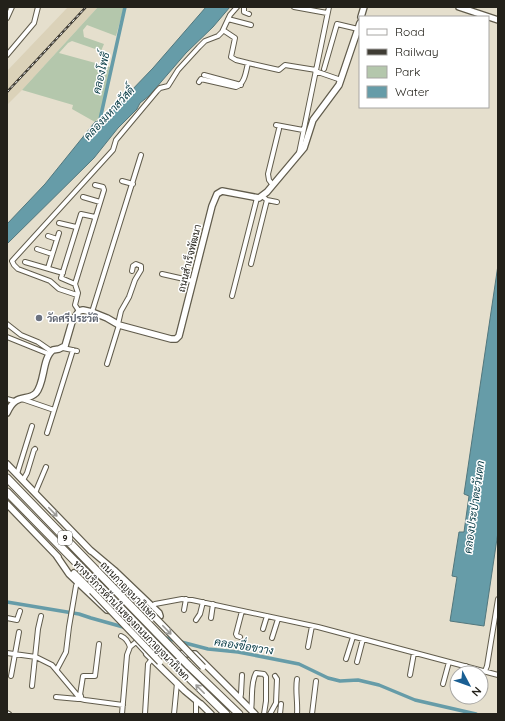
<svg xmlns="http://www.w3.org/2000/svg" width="505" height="721" viewBox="0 0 505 721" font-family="Quicksand,Sarabun,sans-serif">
<rect width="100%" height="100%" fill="#e5dfcd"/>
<path fill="#dbd2b9" d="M68,7H98L22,90L7,105V71Z"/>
<path fill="#b4c7ac" d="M98,7H124L116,36L87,25L83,30L84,37L104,44L101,51L72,41L68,43L59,53L110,67L100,116L95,122L72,109L73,105L22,90Z"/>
<path fill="#669ca8" stroke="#52777d" d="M206,7H230L213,27L186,53L149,96L140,103L137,109L118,128L94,158L7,244V224L45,184L95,122L105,118L153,68Z
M498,265V532L484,626L450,621L457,577L452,576L459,532H464L469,496L464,494Z"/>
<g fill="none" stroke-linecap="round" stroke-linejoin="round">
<path stroke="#669ca8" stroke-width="3.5" d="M99,124L125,7
M7,602L79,614L91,618L141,632
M147,633L208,649L238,652L299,664L328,678L340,681L358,680L379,685L415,700L476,714"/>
<g stroke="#615c4c" stroke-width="6">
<path id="street" d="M244,7V12L249,14
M294,7L327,13
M7,18L12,7
M228,19L251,25
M7,55L34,23L38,7
M248,63L279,70L285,65L316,70
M324,69L337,24L358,29
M315,71L341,80
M204,75L241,85
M199,82L201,79L236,87C245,84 246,71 248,63L236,60L231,57L235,38L223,30
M276,125L303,130
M299,153L329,7
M122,181L133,184
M272,184L269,180L268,174L279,129
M262,196L267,200L277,202
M83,197L100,202
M59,223L76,227
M48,236L57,239
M37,249L52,254
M25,262L63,273
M251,264L267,200
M48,268L59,233
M162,274L193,281
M75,284L61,278L81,214L95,217
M77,295L59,289L50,281L18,269L14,265L12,261L113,150L116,140L157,91L160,88L168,86L178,70L199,47L205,41L218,36L222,32L230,15L237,7
M232,296L257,198
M79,311L75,305L78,293L75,284L104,190L103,187L95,185
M92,312L141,155
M7,324L21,335L38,342L51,351
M118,324L121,311L129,297L135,280L141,270V266L136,264L133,266L132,271
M7,337L49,354
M63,348L77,351
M107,364L119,325
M7,399L14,401
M22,399L54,410
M47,433L73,350
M17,474L32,426
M23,480L27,473L34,450L35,449
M35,493L46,467
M152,606L155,604L182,599L192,600L318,627L498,675
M184,610L186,599
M7,618L17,620L20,611
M211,618L213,604
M196,620L200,614L203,602
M263,629L267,616
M121,636C126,638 128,641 130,647
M240,637L237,636L236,634L242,611
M272,638L278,619
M308,647L312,626
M7,653L36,657L52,665L78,696
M346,659L353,637
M357,662L363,639
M57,669L66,652L69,627L76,586L78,582
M485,671L487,666L498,599
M465,673L466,666
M410,675L414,653
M11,676L19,632
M443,684L449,662
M32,686L38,629L41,616
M80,695L83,676H95L99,644
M56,697L78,699
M81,699V696L78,697V699H81L85,700L123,705
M240,699L241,694L242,675
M251,710C253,698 250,684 256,673L264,674L266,677V701L264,714
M7,713L9,714
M122,714L127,655L130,647L136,642L147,654
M145,714L148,664L152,659
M174,714L177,683
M196,714V701
M270,714L276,703L277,679L275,676
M280,714L281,704
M297,714C298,702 295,691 297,679
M312,714L316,681"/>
</g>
<g stroke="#615c4c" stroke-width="8">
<path id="secondary" d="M459,7L498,20
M361,17L364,7
M7,413C16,392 27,402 36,393C45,383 42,358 53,350L59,349L65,346L72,322L79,311L83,310L92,312L107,318L119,325L171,339H176L179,336L212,206L217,194L222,191L259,198L267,192L304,148L313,120L339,85L360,23
M7,464L91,551
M7,504L58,557
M56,555L69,574L107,610L157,617L160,616L159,613L114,570L89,549
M108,569L140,602
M74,573L92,591
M201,704L211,714
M203,706L185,691L147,654L154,653L195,654L255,714"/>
</g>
<g stroke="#615c4c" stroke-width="9">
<path id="highway" d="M7,478L123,598
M7,492L108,595
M174,663L226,714
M188,665L239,714"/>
</g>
<use href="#street" stroke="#fff" stroke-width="4"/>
<use href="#secondary" stroke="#fff" stroke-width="5.5"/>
<use href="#highway" stroke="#fff" stroke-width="7"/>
<g stroke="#3f3c34" stroke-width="2.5">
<path id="rail" d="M7,92L86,7"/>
</g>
<use href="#rail" stroke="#fff" stroke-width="1" stroke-dasharray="3" stroke-linecap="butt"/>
<g stroke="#615c4c" stroke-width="8" stroke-linecap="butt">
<path id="secondary-bridge" d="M92,591L160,662
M140,602L203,667"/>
</g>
<g stroke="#615c4c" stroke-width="9" stroke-linecap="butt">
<path id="highway-bridge" d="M108,595L174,663
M123,598L188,665"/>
</g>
<use href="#secondary-bridge" stroke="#fff" stroke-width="5.5"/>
<use href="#highway-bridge" stroke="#fff" stroke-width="7"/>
</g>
<defs><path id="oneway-shaft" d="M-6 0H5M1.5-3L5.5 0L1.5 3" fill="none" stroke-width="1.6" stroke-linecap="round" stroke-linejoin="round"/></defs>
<g stroke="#9c9b98">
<use href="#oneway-shaft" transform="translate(53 512) rotate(46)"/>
<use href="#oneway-shaft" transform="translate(167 630) rotate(46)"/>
<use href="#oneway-shaft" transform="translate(200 689) rotate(-135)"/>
</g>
<circle fill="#6b7280" stroke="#fff" stroke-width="1.5" cx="39" cy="318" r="4"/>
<g text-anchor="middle" stroke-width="3" stroke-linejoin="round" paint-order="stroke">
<rect fill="#fff" stroke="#65645f" stroke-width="1" x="58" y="531" width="14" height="14" rx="3"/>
<g font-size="9" font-weight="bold" fill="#23211a">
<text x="65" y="541">9</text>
</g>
<g font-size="10" fill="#23211a" stroke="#fff">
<text transform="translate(189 258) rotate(-76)" y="4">ถนนสำเร็จพัฒนา</text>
<text transform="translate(129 590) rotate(46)" y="4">ถนนกาญจนาภิเษก</text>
<text transform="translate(132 620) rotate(46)" y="4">ทางบริการด้านในของถนนกาญจนาภิเษก</text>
</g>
<g font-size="10" font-weight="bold" fill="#5b616d" stroke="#fff" text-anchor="start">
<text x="47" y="322">วัดศรีประวัติ</text>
</g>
<g font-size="11" font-style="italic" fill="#073b45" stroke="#fff">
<text transform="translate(101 73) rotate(-77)" y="4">คลองโพธิ์</text>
<text transform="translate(109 113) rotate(-47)" y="4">คลองมหาสวัสดิ์</text>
<text transform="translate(474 507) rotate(-82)" y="4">คลองประปาตะวันตก</text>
<text transform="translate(244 646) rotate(9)" y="4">คลองขื่อขวาง</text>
</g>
</g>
<rect width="505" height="721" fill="none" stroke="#23211a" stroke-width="16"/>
<rect x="359" y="16" width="130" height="92" fill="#ffffff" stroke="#a7a6a3"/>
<rect x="367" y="29" width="20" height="6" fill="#ffffff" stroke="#a7a6a3"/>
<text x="395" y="36" font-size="12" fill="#23211a">Road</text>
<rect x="367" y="49" width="20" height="6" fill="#3f3c34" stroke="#a7a6a3"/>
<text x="395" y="56" font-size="12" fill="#23211a">Railway</text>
<rect x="367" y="66" width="20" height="12" fill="#b4c7ac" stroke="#a7a6a3"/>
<text x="395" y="76" font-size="12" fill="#23211a">Park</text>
<rect x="367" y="86" width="20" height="12" fill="#669ca8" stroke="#a7a6a3"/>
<text x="395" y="96" font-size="12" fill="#23211a">Water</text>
<g transform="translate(469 685) rotate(131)"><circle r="19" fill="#ffffff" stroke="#a7a6a3"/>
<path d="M0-3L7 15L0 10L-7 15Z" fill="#1a5f93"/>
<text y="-6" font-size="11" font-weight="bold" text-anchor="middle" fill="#23211a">N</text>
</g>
</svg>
